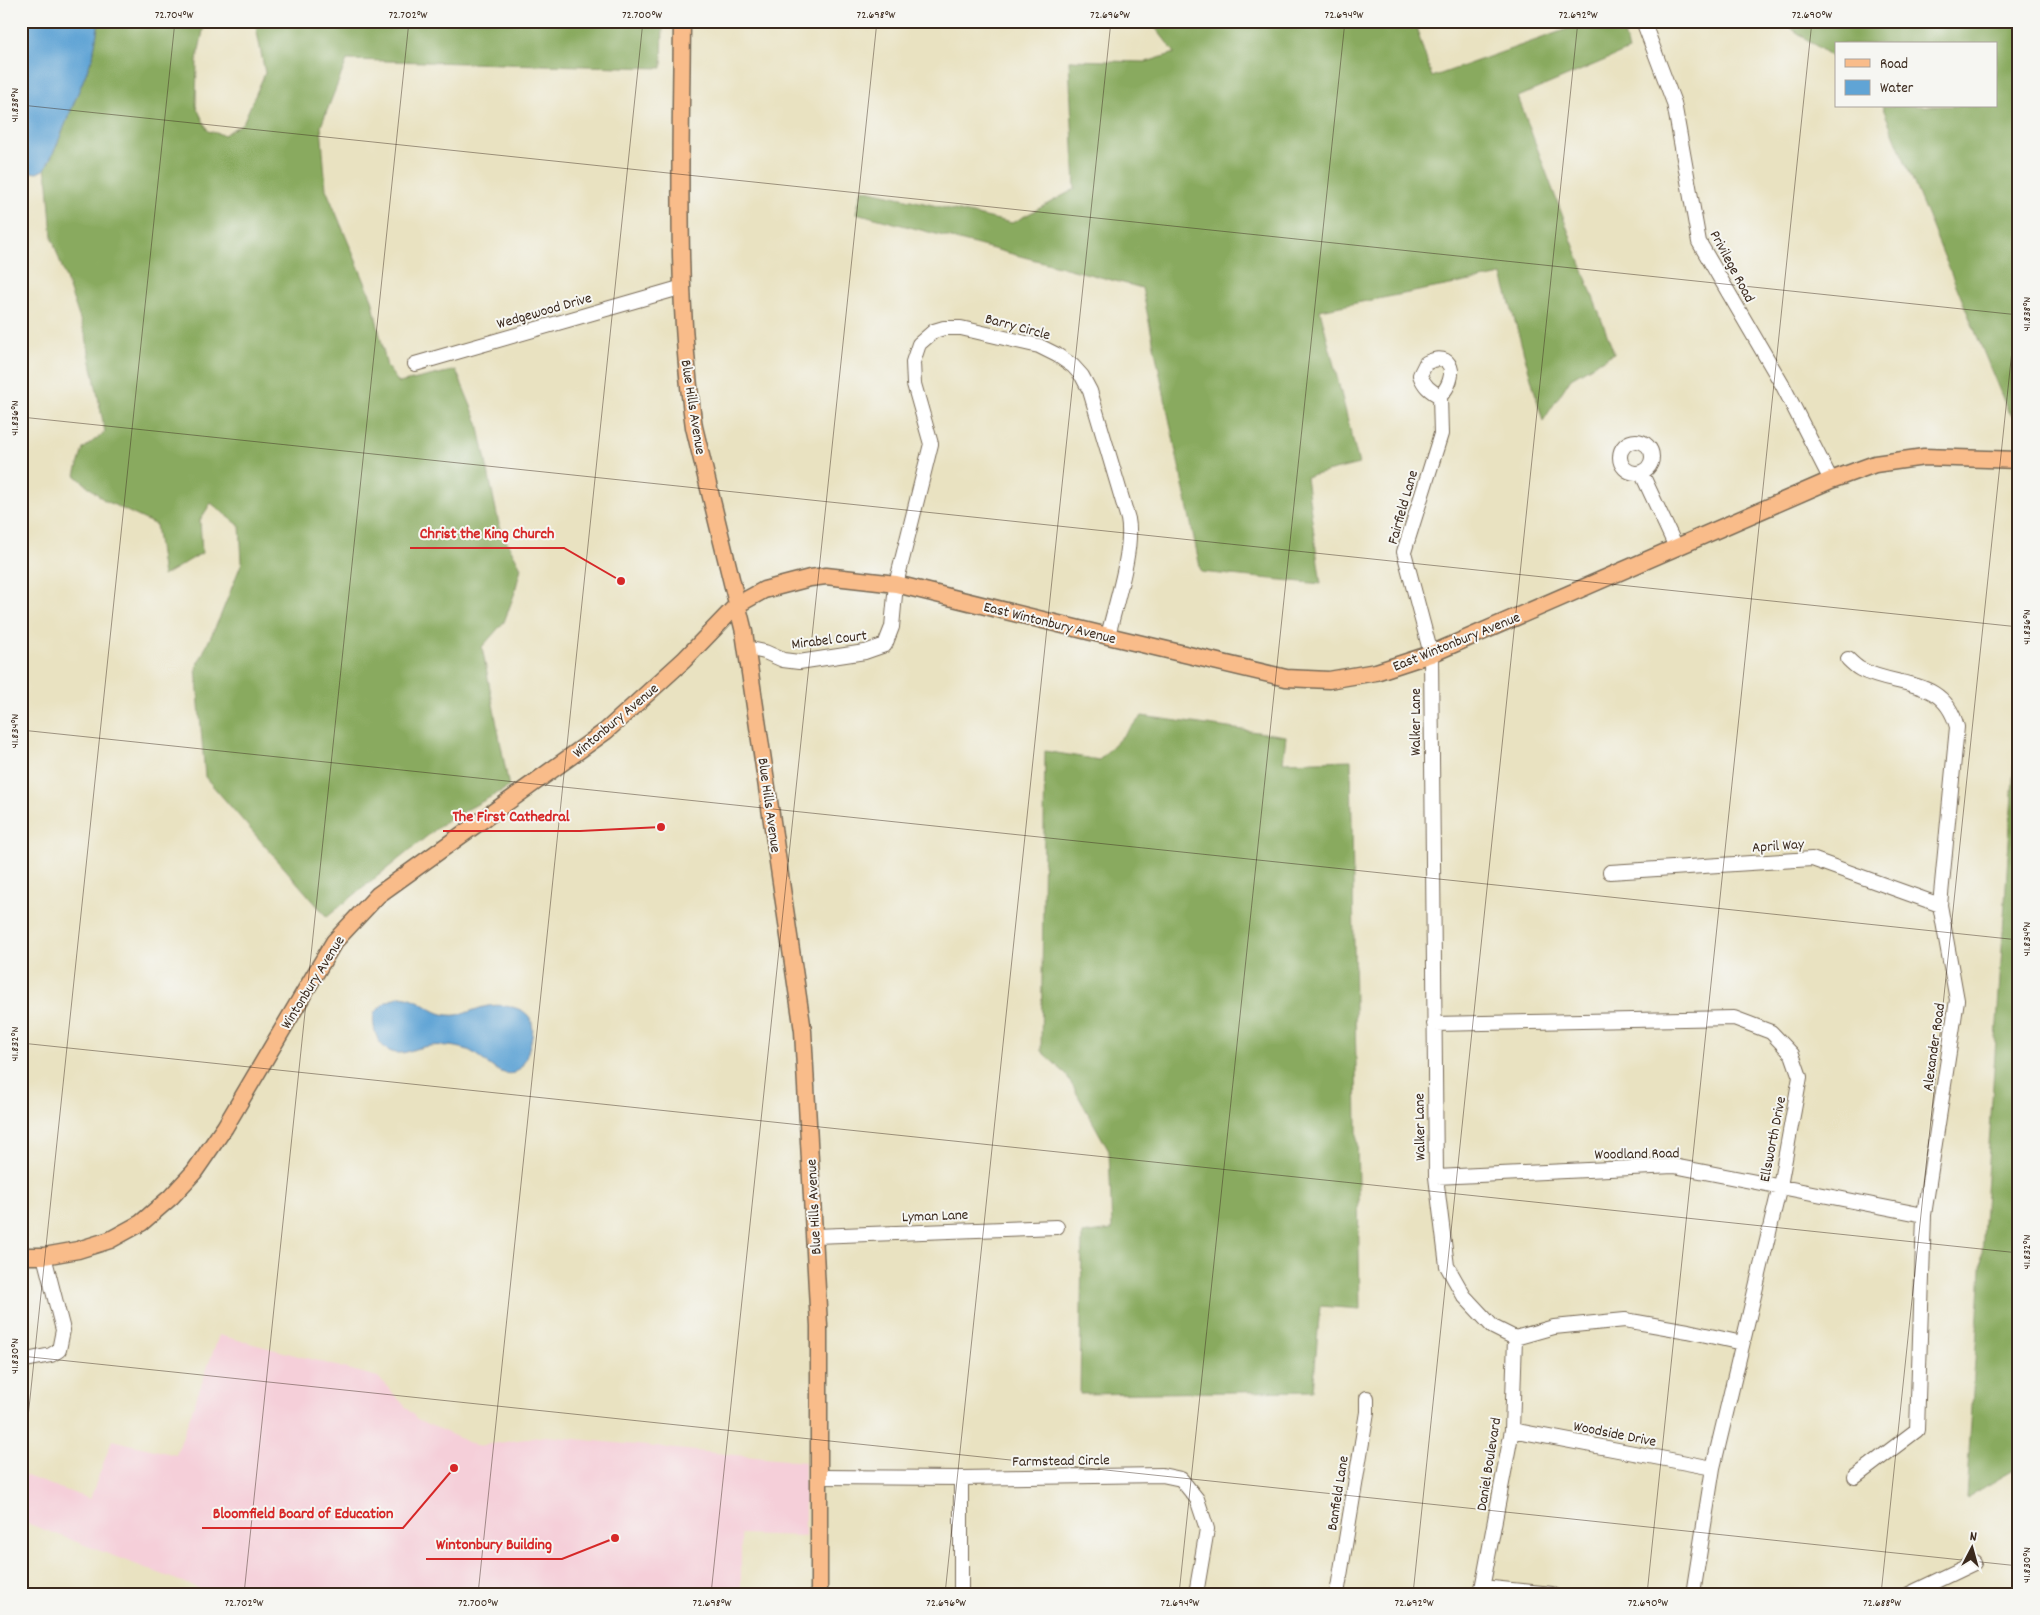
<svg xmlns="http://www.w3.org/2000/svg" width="2040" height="1615" viewBox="0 0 2040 1615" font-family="Dekko,sans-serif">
<rect width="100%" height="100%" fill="#f6f6f2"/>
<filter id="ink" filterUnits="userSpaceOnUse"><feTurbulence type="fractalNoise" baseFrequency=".02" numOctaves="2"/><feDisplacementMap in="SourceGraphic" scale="10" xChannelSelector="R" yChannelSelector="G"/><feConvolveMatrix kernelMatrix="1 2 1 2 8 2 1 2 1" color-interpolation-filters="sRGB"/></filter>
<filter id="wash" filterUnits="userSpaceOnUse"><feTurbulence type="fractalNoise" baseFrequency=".0096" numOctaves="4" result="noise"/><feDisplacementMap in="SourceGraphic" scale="20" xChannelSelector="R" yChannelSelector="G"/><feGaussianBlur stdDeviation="1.12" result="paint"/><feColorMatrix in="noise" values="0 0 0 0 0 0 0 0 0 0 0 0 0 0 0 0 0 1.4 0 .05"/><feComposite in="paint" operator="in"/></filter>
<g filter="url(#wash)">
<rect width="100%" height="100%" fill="#e9e2c1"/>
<path fill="#f5cfd9" d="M219,1335L378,1377L417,1419L477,1446L546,1436L805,1462V1536L741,1534V1594H214L21,1521V1474L90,1499L112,1440L176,1455Z"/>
<path fill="#89aa5f" stroke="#626a3e" d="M99,21H205L197,60L196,106L208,131L224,135L243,123L265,73L256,27L258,21H663L662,68L347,60L321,126L326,189L372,299L387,367L399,383L456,370L478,423L500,529L521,568L514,595L504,622L482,647L509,787L446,821L327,917L205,777L196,668L220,617L242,562L240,526L211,503L200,520L202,553L163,576L156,525L104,500L75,475L83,449L105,432L86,337L52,238L48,184L45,169L56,147L93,56Z
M1150,21H1414L1432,77L1590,21H1620L1629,50L1518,97L1614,353L1571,378L1543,421L1502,275L1320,310L1359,464L1306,477L1321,584L1201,572L1142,288L856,213L862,189L1012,223L1075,189L1069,60L1146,62L1175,53Z
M1781,21H2019V421L2008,411L1882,106H1996V44H1836V60Z
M2019,687V1467L1966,1498Z
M1142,716L1286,736L1283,762L1351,760L1360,1309L1320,1306L1313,1391L1080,1394L1082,1234L1112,1230L1109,1151L1066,1074L1041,1051L1045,751L1099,760Z"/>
<path fill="#60a4d5" stroke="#4e677a" d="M21,21H99L93,56L56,147L45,169L37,173L21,171Z
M400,996C424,998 428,1013 448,1015C462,1017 475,1008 488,1006C500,1004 523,1006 530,1018C535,1027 532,1039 529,1048C527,1056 523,1069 514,1073C498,1078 482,1056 468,1050C454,1045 433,1044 419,1048C413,1049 407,1053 401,1053C380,1055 371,1030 374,1013L386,1002Z"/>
</g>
<g filter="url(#ink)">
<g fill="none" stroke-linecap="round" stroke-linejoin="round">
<g stroke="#786a57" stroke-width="16">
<path id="minor" d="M1643,21L1674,103L1699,242L1783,386L1831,480
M415,364L683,287
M1440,396C1430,391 1424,386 1420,375L1426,363C1453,349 1459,377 1440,396L1441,434L1404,552L1431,654L1436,1177L1447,1266L1464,1296L1493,1327L1515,1338L1554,1327L1625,1320L1688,1331L1742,1343
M1620 457a16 16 0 1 1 32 0a16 16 0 1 1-32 0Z
M1641,472L1676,547
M746,648L765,652L783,660L799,662L865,652L885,645L892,627L896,584L931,444L914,384L913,362L919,344L934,331L944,328H961L1039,346L1057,355L1073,366L1082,376L1090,391L1128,519C1134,549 1115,605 1108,636
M1848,659C1851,662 1855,666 1860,669C1897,689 1943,675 1957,727L1940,905L1957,1000L1924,1215L1917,1430L1855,1477
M1610,872L1812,859L1940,905
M1434,1024L1734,1018L1771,1032L1792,1054L1800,1077L1780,1186L1713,1468L1693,1594
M1436,1177L1674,1166L1924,1215
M815,1236L1057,1227
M21,1361L51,1355L59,1350L63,1330L44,1256
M1512,1430L1713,1468
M819,1477L961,1478L1162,1475L1181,1479L1197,1499L1207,1529L1196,1594
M1482,1587L1552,1594
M961,1594V1478
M1337,1594L1367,1412V1398
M1481,1594L1512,1430L1515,1338
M1909,1594L1974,1563"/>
</g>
<g stroke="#786a57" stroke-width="19">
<path id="major" d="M682,21C681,156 675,293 694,427L744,632L803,1031L819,1326V1594
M21,1256H44L78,1250L110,1240L141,1223L171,1197L194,1172L225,1127L334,942L378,895L606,731L684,660L737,605L764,590L810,578L826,576L896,584L1108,636L1286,678L1329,680L1376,672L1431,654L1831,480L1875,464L1924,457L2019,460"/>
</g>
<use href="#minor" stroke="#fff" stroke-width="14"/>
<use href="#major" stroke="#f9bc8a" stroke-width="16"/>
</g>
</g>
<path fill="none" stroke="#3b2a1e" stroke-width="1" stroke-opacity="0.45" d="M21,105L2019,315M21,417L2019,627M21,730L2019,940M21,1043L2019,1253M21,1356L2019,1566M21,1484L175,21M244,1594L409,21M478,1594L643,21M711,1594L877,21M945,1594L1111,21M1179,1594L1345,21M1413,1594L1578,21M1647,1594L1812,21M1881,1594L2019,284"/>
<g text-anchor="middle" stroke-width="4" stroke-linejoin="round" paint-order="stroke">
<g font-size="15" fill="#3b2a1e" stroke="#f6f6f2">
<text transform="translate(1733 266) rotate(62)" y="5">Privilege Road</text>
<text transform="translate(544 310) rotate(-16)" y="5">Wedgewood Drive</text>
<text transform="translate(1018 326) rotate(15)" y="5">Barry Circle</text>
<text transform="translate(694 407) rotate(81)" y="5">Blue Hills Avenue</text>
<text transform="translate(1402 507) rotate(-74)" y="5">Fairfield Lane</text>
<text transform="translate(1050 622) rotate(14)" y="5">East Wintonbury Avenue</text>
<text transform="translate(829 639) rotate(-7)" y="5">Mirabel Court</text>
<text transform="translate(1456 641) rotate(-22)" y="5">East Wintonbury Avenue</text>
<text transform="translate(615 720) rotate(-40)" y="5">Wintonbury Avenue</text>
<text transform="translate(1415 722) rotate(-90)" y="5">Walker Lane</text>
<text transform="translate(770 805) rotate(82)" y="5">Blue Hills Avenue</text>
<text transform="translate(1778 845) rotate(-4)" y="5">April Way</text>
<text transform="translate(312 982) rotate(-58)" y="5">Wintonbury Avenue</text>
<text transform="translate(1933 1047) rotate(-82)" y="5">Alexander Road</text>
<text transform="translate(1419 1127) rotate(-91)" y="5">Walker Lane</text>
<text transform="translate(1772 1139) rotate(-79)" y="5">Ellsworth Drive</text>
<text transform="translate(1637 1153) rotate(-1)" y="5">Woodland Road</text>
<text transform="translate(813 1207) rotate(-93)" y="5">Blue Hills Avenue</text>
<text transform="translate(935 1215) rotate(-2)" y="5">Lyman Lane</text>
<text transform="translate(1615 1433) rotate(11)" y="5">Woodside Drive</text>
<text transform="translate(1061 1460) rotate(-1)" y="5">Farmstead Circle</text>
<text transform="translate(1488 1464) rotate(-81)" y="5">Daniel Boulevard</text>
<text transform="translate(1337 1493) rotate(-81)" y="5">Banfield Lane</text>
</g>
</g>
<path fill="none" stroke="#d62828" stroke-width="2" d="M621 581L564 548H410M661 827L580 831H443M454 1468L403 1528H202M615 1538L562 1559H426"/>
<g fill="#d62828" stroke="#f6f6f2" stroke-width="2">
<circle cx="621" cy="581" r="5"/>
<circle cx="661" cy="827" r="5"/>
<circle cx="454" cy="1468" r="5"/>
<circle cx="615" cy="1538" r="5"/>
</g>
<g font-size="16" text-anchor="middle" font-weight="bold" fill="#d62828" stroke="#f6f6f2" stroke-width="4" stroke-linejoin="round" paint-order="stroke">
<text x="487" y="538">Christ the King Church</text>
<text x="511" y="821">The First Cathedral</text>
<text x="303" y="1518">Bloomfield Board of Education</text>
<text x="494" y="1549">Wintonbury Building</text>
</g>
<rect width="2040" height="1615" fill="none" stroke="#f6f6f2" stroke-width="55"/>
<rect x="1835" y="42" width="162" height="65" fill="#f6f6f2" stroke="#aba49d"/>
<rect x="1845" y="59" width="25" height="8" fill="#f9bc8a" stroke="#aba49d"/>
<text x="1880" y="68" font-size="15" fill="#3b2a1e">Road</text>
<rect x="1845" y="80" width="25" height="15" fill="#60a4d5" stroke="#aba49d"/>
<text x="1880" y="92" font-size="15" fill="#3b2a1e">Water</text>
<g transform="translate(1972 1548) rotate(6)" stroke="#f6f6f2" stroke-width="4" paint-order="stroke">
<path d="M0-4L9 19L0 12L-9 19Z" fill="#3b2a1e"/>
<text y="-8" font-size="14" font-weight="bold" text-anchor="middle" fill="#3b2a1e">N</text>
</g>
<rect x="28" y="28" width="1984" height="1560" fill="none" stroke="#3b2a1e" stroke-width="2"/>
<g font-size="12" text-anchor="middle" fill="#3b2a1e">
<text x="174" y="18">72.704°W</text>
<text x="408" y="18">72.702°W</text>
<text x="642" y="18">72.700°W</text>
<text x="876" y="18">72.698°W</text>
<text x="1110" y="18">72.696°W</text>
<text x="1344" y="18">72.694°W</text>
<text x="1578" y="18">72.692°W</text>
<text x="1812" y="18">72.690°W</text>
<text transform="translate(14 105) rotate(-90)" y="4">41.838°N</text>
<text transform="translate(2026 314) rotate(-90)" y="4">41.838°N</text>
<text transform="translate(14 418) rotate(-90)" y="4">41.836°N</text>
<text transform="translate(2026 627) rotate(-90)" y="4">41.836°N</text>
<text transform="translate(14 731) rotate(-90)" y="4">41.834°N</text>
<text transform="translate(2026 939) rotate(-90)" y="4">41.834°N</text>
<text transform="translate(14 1044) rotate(-90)" y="4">41.832°N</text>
<text transform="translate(2026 1252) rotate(-90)" y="4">41.832°N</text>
<text transform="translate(14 1356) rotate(-90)" y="4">41.830°N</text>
<text transform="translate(2026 1565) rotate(-90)" y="4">41.830°N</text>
<text x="244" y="1606">72.702°W</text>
<text x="478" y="1606">72.700°W</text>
<text x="712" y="1606">72.698°W</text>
<text x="946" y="1606">72.696°W</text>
<text x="1180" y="1606">72.694°W</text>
<text x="1414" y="1606">72.692°W</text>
<text x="1648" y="1606">72.690°W</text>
<text x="1882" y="1606">72.688°W</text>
</g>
</svg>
